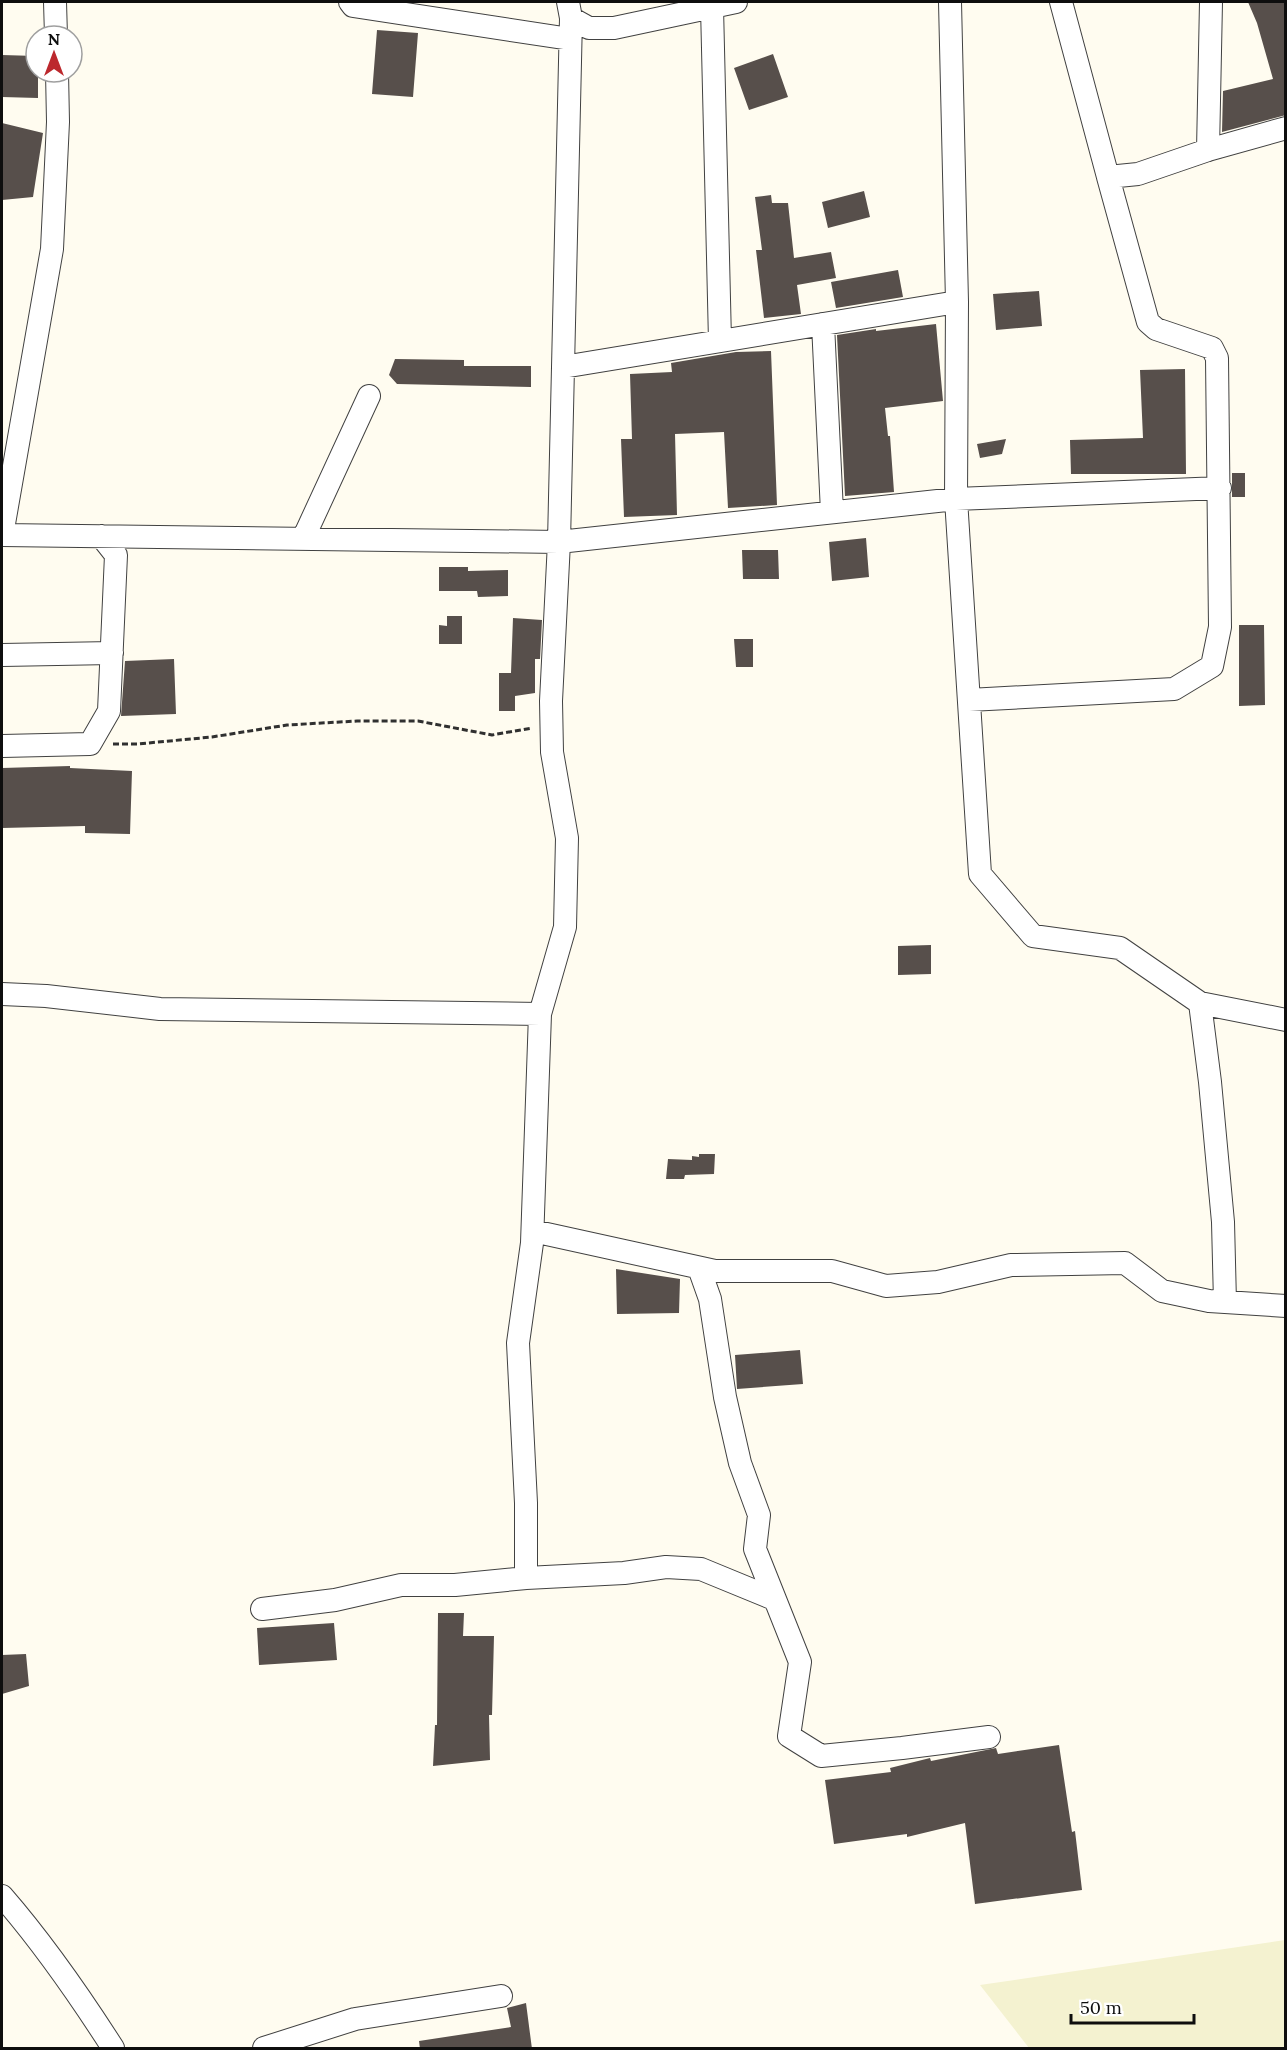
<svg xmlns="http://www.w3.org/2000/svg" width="1287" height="2050" viewBox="0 0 1287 2050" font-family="Lora,serif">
<rect width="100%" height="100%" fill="#fffcf0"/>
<path fill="#f4f2d0" d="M1285,1940V2048H1029L980,1985Z"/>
<path fill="#574f4b" d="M1248,2H1286V115L1222,132L1223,91L1273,79L1257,23Z
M377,30L418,33L413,97L372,94Z
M773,54L788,97L749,110L734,68Z
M2,55L36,56V72H38V98L2,97Z
M2,123L43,133L33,197L2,200Z
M864,191L870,217L828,228L822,202Z
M771,195L772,203H788L794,258L831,252L836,278L797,285L801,314L764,318L756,250H762L755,197Z
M898,270L903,297L836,308L831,282Z
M1039,291L1042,326L996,330L993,294Z
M936,324L943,401L885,408L888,436H890L894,492L845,496L837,335L876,329V331Z
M771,351L777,505L728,508L724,432L675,434L677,515L624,517L621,439H632L630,374L672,372L671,363L736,352Z
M395,359L464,360V366H531V387L397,384L389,375Z
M1185,369L1186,474H1071L1070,440L1143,438L1140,370Z
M1006,439L1002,454L980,458L977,444Z
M1232,473H1245V497H1232Z
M866,538L869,577L832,581L829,542Z
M742,550H778L779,579H743Z
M439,567H468V571L508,570V596L478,597L477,591H439Z
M447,616H462V644H439V625L447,626Z
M513,618L542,620L540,659H535V693L515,696V711H499V673H511Z
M1239,625H1264L1265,705L1239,706Z
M734,639H753V667H736Z
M174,659L176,714L121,716L125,661Z
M70,766V768L132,771L130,834L85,833V826L2,828V768Z
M931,945V974L898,975V946Z
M699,1154H715L714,1174L685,1175L684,1179H666L668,1159L692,1160V1156L699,1157Z
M616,1269L680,1279L679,1313L617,1314Z
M800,1350L803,1384L737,1389L735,1355Z
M438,1613H464L463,1636H494L492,1715H489L490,1760L433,1766L435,1725H437Z
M334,1623L337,1660L259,1665L257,1628Z
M26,1654L29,1686L2,1694V1655Z
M1059,1745L1072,1832L1075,1831L1082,1890L975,1904L965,1823L907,1837V1834L834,1844L825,1780L891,1772L890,1768L930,1758L931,1761L996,1748L998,1754Z
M526,2003L532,2049H420L419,2041L511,2027L507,2008Z"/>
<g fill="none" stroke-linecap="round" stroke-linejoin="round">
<g stroke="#414141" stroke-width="24">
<path id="minor" d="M55,2L56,36
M350,2L353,6L570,39
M950,2L957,302L956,499L980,874L1033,936L1120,948L1200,1003L1286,1020
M1061,2L1108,177L1138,174L1208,150L1286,128
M712,7L720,341
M571,18L589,28H614L736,2
M57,72L58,122L52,249L2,535L559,542L956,499L1220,488
M1208,150L1211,2
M823,324L832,512
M563,367L957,302
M303,539L369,396
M2,655L112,653
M969,700L1174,689L1212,666L1220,627L1217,358L1212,348L1156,329L1148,322L1108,177
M2,746L90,744L109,711L116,555L101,536
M2,994L46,996L160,1009L540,1014
M1200,1003L1210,1082L1223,1222L1225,1302L1286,1306
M533,1231L715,1271H832L886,1286L938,1282L1011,1265L1125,1263L1162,1291L1209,1301L1225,1302
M699,1268L710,1299L725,1397L740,1463L759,1515L755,1549L800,1662L789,1736L821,1756L902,1748L989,1737
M526,1578V1503L518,1343L532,1243L540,1014L565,927L567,838L552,752L551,701L559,542L571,18L568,2
M262,1609L335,1600L401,1585H455L526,1578L624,1573L666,1567L701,1569L774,1599
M2,1896C43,1943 79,1995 113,2048
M264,2048L355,2019L501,1996"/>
</g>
<path stroke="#303030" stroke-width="3" stroke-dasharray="6 3" stroke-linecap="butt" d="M113,744H137L212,737L287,725L357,721H418L492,735L532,728"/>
<use href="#minor" stroke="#fff" stroke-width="22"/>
</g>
<rect width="1287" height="2050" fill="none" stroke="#0e0e0e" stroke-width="6"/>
<g transform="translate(54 54)"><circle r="28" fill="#ffffff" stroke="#9f9f9f" stroke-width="1.5"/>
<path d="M0-4.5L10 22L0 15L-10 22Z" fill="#bc282d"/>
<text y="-9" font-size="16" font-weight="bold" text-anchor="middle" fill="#0e0e0e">N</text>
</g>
<path d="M1071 2014v9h123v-9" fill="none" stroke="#0e0e0e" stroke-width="3"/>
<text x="1080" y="2014" font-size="18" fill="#0e0e0e" stroke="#ffffff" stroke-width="4.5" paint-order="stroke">50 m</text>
</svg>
